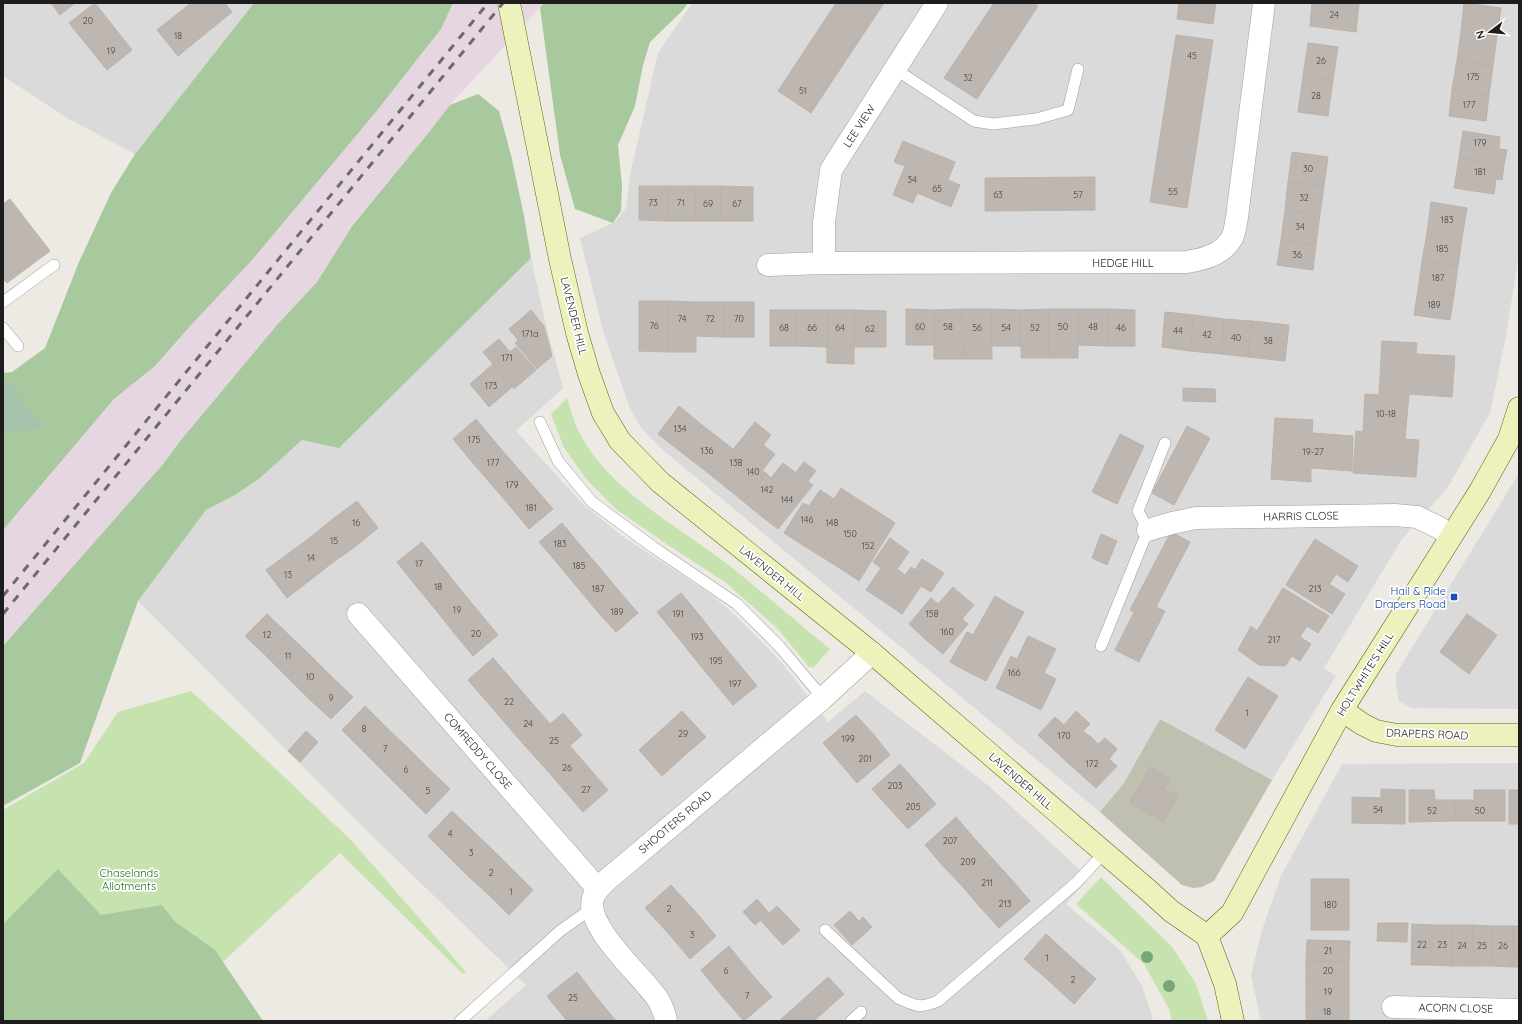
<svg xmlns="http://www.w3.org/2000/svg" width="1522" height="1024" viewBox="0 0 1522 1024" font-family="Quicksand,sans-serif">
<rect width="100%" height="100%" fill="#edeae4"/>
<path fill="#dbdada" d="M3,3H254L135,154L67,118L3,76Z
M692,3H1519V253L1506,336L1490,413L1448,487L1402,539L1324,668L1336,676L1272,780L1160,719L1124,783L1100,812L664,451L641,428L629,406L603,331L580,238L615,222L626,208L631,170L658,53Z
M531,258L546,325L563,388L516,431L581,502L622,536L712,595L736,616L782,663L828,722L865,691L989,786L1089,878L1066,904L1120,950L1142,986L1153,1018L1151,1021H485L526,985L367,831L138,601L206,510L235,495L260,478L302,440L339,447Z
M1519,473V709L1411,708L1399,701L1396,687V674Z
M1519,763V1021H1261L1251,975L1262,930L1281,876L1342,764Z"/>
<path fill="#e5d6e2" d="M453,3H544L450,105L426,136L352,225L317,282L277,325L181,440L164,463L3,646V530L114,399L155,366L375,113L441,29Z"/>
<path fill="#c0c0b0" d="M1160,719L1272,780L1214,881L1202,887L1193,888L1182,885L1100,812L1124,783Z"/>
<path fill="#c6e2af" d="M567,398C572,415 577,431 587,446C623,500 685,530 735,570C767,596 798,623 830,649L814,667H809L778,629L725,582L674,549L617,510L587,480L564,448L551,414Z
M191,691L246,741L351,840L466,972L463,974L340,853L225,960L143,1021H3V810L84,763L118,712Z
M1101,877L1173,948L1196,984L1208,1021H1172L1169,1009L1144,964L1076,904Z"/>
<path fill="#a8c89d" d="M254,3H453L441,29L375,113L252,260L191,325L155,366L114,399L3,530V373L12,372L45,348L79,262L111,193L135,154Z
M544,3H688L682,11L650,42L643,65L635,106L618,145L622,185L621,211L613,223L575,209L560,155L540,8Z
M478,94L499,111L511,155L524,216L531,258L339,448L302,440L260,478L235,495L206,510L138,601L80,763L3,806V646L164,463L181,440L277,325L317,282L352,226L426,136L450,105Z
M58,869L101,915L162,905L174,921L215,950L263,1021H3V924Z"/>
<path fill="#a7c3ad" d="M3,375L43,427L3,434Z"/>
<path fill="#bdb6b1" stroke="#bdb2a8" d="M51,3H75L60,15Z
M95,3L132,50L107,70L69,23Z
M191,3H225L232,12L178,56L157,30Z
M836,3H884L811,113L778,91Z
M994,3H1033L1038,6L977,99L944,78Z
M1179,3H1216L1213,24L1177,19Z
M1312,3L1359,4L1356,32L1310,26Z
M1464,3L1501,8L1497,36L1461,31Z
M1461,31L1497,36L1493,66L1457,60Z
M1176,35L1213,40L1187,208L1150,202Z
M1308,43L1338,47L1333,80L1303,76Z
M1457,60L1493,66L1489,95L1452,89Z
M1303,76L1333,80L1328,116L1298,112Z
M1452,89L1489,95L1486,121L1449,116Z
M1463,131L1500,137L1499,149L1507,150L1504,165L1459,158Z
M903,141L955,162L948,180L960,185L951,207L917,193L913,203L893,195L905,166L894,162Z
M1292,152L1328,157L1324,186L1288,182Z
M1459,158L1504,165L1502,180L1496,179L1494,194L1454,188Z
M1095,177V210L985,211V178Z
M1288,182L1324,186L1320,214L1285,210Z
M639,186H667V221L639,220Z
M667,186H695V221H667Z
M695,186H721V221H695Z
M721,186L753,187V221H721Z
M10,199L50,251L7,283L3,279V204Z
M1431,202L1467,208L1462,238L1427,233Z
M1285,210L1320,214L1316,245L1281,240Z
M1427,233L1462,238L1458,266L1422,261Z
M1281,240L1316,245L1313,270L1277,265Z
M1422,261L1458,266L1454,295L1418,290Z
M1418,290L1454,295L1450,320L1414,315Z
M639,301H668V352L639,351Z
M668,301L696,302V352H668Z
M696,302H724V337L696,336Z
M724,302H754V337H724Z
M906,309L934,310V345H906Z
M962,309H991L992,359H963Z
M962,309L963,359H934V310Z
M991,309L1021,310V346H991Z
M1049,309H1078V358H1049Z
M1049,309V358H1021V310Z
M1078,309H1107V346L1078,345Z
M1107,309L1135,310V346H1107Z
M531,310L544,326L552,356L537,369L515,343L518,340L509,329Z
M770,310H797V346H770Z
M797,310H827V347L797,346Z
M827,310H854V364L827,363Z
M854,310L886,311V347H854Z
M1165,312L1194,315L1190,351L1162,347Z
M1194,315L1224,319L1221,354L1190,351Z
M1224,319L1252,321L1248,357L1221,354Z
M1252,321L1289,325L1285,361L1248,357Z
M499,339L510,352L516,347L536,370L514,389L483,352Z
M1382,341L1417,343L1416,354L1455,356L1452,397L1409,394L1405,439L1419,440L1416,477L1353,473L1356,431L1363,432L1365,394L1379,395Z
M493,364L512,387L489,407L470,384Z
M1183,388L1215,389L1216,402L1183,401Z
M679,406L702,425L681,452L658,434Z
M1275,418L1313,420L1312,433L1353,436L1352,471L1311,468V482L1271,479Z
M476,419L495,442L472,462L453,439Z
M755,422L771,435L728,489L712,476Z
M702,425L733,449L712,476L681,452Z
M1187,426L1210,438L1174,505L1152,493Z
M1120,434L1144,446L1117,504L1092,492Z
M495,442L514,464L491,484L472,462Z
M763,445L775,454L762,471L766,473L744,502L728,489Z
M804,462L816,471L808,481L813,485L778,529L761,516Z
M783,463L795,472L761,516L744,502L766,473L771,478Z
M514,464L534,487L510,506L491,484Z
M534,487L553,509L529,529L510,506Z
M841,488L859,500L822,557L804,546Z
M820,490L834,499L804,546L784,533L803,503L809,506Z
M859,500L877,511L841,569L822,557Z
M357,501L378,528L356,546L334,518Z
M877,511L895,523L859,581L841,569Z
M334,518L356,546L332,563L312,536Z
M562,523L580,545L558,564L539,542Z
M1171,532L1190,542L1156,607L1165,611L1139,662L1115,650L1134,612L1130,610Z
M1101,534L1117,541L1107,565L1092,558Z
M312,536L332,563L309,581L289,553Z
M890,538L909,552L897,569L905,575L886,603L866,590L881,568L873,562Z
M1315,539L1358,566L1348,582L1336,574L1331,582L1300,562Z
M422,542L441,565L416,586L397,562Z
M580,545L600,568L577,587L558,564Z
M289,553L309,581L287,598L266,570Z
M922,559L944,573L931,592L921,586L902,614L886,603L911,567L915,570Z
M1300,562L1331,582L1329,584L1345,594L1332,614L1286,585Z
M441,565L460,589L435,609L416,586Z
M600,568L619,591L596,610L577,587Z
M953,587L963,596L926,640L909,624L931,598L938,604Z
M1283,588L1329,616L1318,633L1307,626L1303,632L1269,611Z
M460,589L479,612L454,633L435,609Z
M619,591L638,613L616,632L596,610Z
M681,593L700,616L676,635L657,612Z
M963,596L974,605L962,619L968,624L943,654L926,640Z
M995,596L1010,605L972,674L950,662L967,632L973,635Z
M1010,605L1024,612L986,681L972,674Z
M1269,611L1303,632L1300,637L1311,644L1300,661L1292,656L1285,666L1259,665L1238,650L1251,626L1257,631Z
M479,612L498,635L473,656L454,633Z
M267,614L288,634L267,657L245,636Z
M1467,614L1497,635L1469,674L1440,652Z
M700,616L719,640L695,659L676,635Z
M288,634L310,655L288,678L267,657Z
M1028,636L1041,642L1015,697L996,688L1011,656L1017,659Z
M719,640L738,663L714,682L695,659Z
M1041,642L1056,649L1044,673L1056,679L1041,710L1015,697Z
M310,655L331,676L309,699L288,678Z
M493,658L512,680L487,702L468,680Z
M738,663L757,686L733,705L714,682Z
M331,676L353,697L331,719L309,699Z
M1248,677L1278,696L1245,749L1215,730Z
M512,680L531,702L506,724L487,702Z
M531,702L550,724L525,746L506,724Z
M365,706L386,727L363,751L342,730Z
M682,711L706,737L684,756L661,730Z
M1076,711L1090,724L1083,731L1091,737L1067,762L1038,735L1055,717L1064,725Z
M563,713L582,735L545,768L525,746Z
M856,715L874,735L840,763L823,743Z
M386,727L408,748L384,772L363,751Z
M661,730L684,756L662,776L639,750Z
M306,731L318,742L300,762L288,751Z
M874,735L890,755L857,783L840,763Z
M1091,737L1098,744L1105,738L1117,749L1109,759L1117,766L1096,788L1067,762Z
M570,746L589,768L564,790L545,768Z
M408,748L429,769L405,793L384,772Z
M900,764L918,784L890,809L872,789Z
M1150,767L1170,778L1164,789L1178,796L1164,822L1130,803Z
M589,768L608,790L583,812L564,790Z
M429,769L450,789L426,814L405,793Z
M918,784L936,804L908,829L890,809Z
M1381,789L1405,790V824L1352,823V797L1381,798Z
M1409,790H1434L1435,800H1455V821L1409,822Z
M1474,790H1505V821H1455V800H1474Z
M1509,790H1519V824H1509Z
M452,811L473,831L448,856L428,836Z
M956,817L974,838L943,866L925,845Z
M473,831L493,850L468,876L448,856Z
M974,838L993,859L962,886L943,866Z
M493,850L513,870L489,895L468,876Z
M993,859L1012,880L980,907L962,886Z
M513,870L533,890L509,915L489,895Z
M1311,879H1349V930H1311Z
M1012,880L1030,901L999,928L980,907Z
M671,885L694,910L668,933L645,908Z
M757,899L769,913L755,925L743,912Z
M777,906L800,930L783,945L761,921Z
M694,910L716,936L690,959L668,933Z
M850,911L859,921L863,917L872,927L852,945L834,925Z
M1378,923H1408L1407,942L1377,941Z
M1412,924L1432,925V965H1411Z
M1432,925H1452V966L1432,965Z
M1452,925H1473L1472,966H1452Z
M1473,925L1493,926L1492,966H1472Z
M1493,926H1513L1512,967L1492,966Z
M1513,926H1519V967H1512Z
M1046,934L1071,957L1049,981L1024,959Z
M1307,940L1350,941L1349,961H1306Z
M729,946L750,972L722,996L701,970Z
M1071,957L1096,979L1074,1004L1049,981Z
M1306,961H1349V982L1306,981Z
M577,972L598,999L571,1021H567L547,996Z
M750,972L772,997L744,1021L722,996Z
M828,977L844,994L814,1021H779Z
M1306,981L1349,982V1003L1306,1002Z
M598,999L616,1021H571Z
M1306,1002L1349,1003V1021H1306Z"/>
<g fill="none" stroke-linecap="round" stroke-linejoin="round">
<g stroke="#9e9e9e" stroke-width="12">
<path id="lane" d="M895,69L974,121L993,124L1036,119L1068,110L1078,69
M3,302L54,265
M3,328L18,346
M540,422L558,461L592,502L653,547L737,604L779,646L823,698
M1101,646L1148,530L1138,511L1165,443
M825,930L898,998C916,1006 919,1009 938,1001L1076,883L1105,852
M460,1021L560,931L591,909
M851,1021L861,1012"/>
</g>
<g stroke="#9e9e9e" stroke-width="23">
<path id="street" d="M824,263V222L831,170L937,3
M768,265L824,263L1187,262C1204,259 1222,255 1232,238C1235,232 1236,223 1237,217L1264,3
M1148,530L1172,523L1196,518L1395,515L1417,517L1438,527L1451,536
M358,614L598,889
M1393,1007L1519,1010
M666,1021C665,1014 662,1007 659,1001C644,977 584,927 593,898C597,886 611,877 620,869L823,698L872,653"/>
</g>
<g stroke="#5a6710" stroke-width="23">
<path id="secondary" d="M509,3L560,259L577,333L589,374L603,413L620,441L661,483L872,653L1148,890L1171,911L1207,936L1225,984L1233,1021
M1342,710L1362,724L1376,731L1397,735H1519
M1207,936L1232,913L1342,710L1480,491L1509,439L1519,408"/>
</g>
<use href="#lane" stroke="#fff" stroke-width="11"/>
<use href="#street" stroke="#fff" stroke-width="22"/>
<use href="#secondary" stroke="#edf2bc" stroke-width="22"/>
<path stroke="#6b6b6b" stroke-width="3" stroke-dasharray="8 8" stroke-linecap="butt" d="M3,596L488,3
M3,614L503,3"/>
</g>
<g fill="#77a679">
<circle cx="1147" cy="957" r="6"/>
<circle cx="1169" cy="986" r="6"/>
</g>
<rect fill="#1a4fb4" stroke="#fff" stroke-width="1.5" x="1450" y="593" width="8" height="8" rx="2"/>
<g text-anchor="middle" stroke-width="3.5" stroke-linejoin="round" paint-order="stroke">
<g font-size="9" fill="#454342">
<text x="1334" y="18">24</text>
<text x="88" y="24">20</text>
<text x="178" y="39">18</text>
<text x="111" y="54">19</text>
<text x="1192" y="59">45</text>
<text x="1321" y="64">26</text>
<text x="1473" y="80">175</text>
<text x="968" y="81">32</text>
<text x="803" y="94">51</text>
<text x="1316" y="99">28</text>
<text x="1469" y="108">177</text>
<text x="1480" y="146">179</text>
<text x="1308" y="172">30</text>
<text x="1480" y="175">181</text>
<text x="912" y="183">34</text>
<text x="937" y="192">65</text>
<text x="1173" y="195">55</text>
<text x="998" y="198">63</text>
<text x="1078" y="198">57</text>
<text x="1304" y="201">32</text>
<text x="653" y="206">73</text>
<text x="681" y="206">71</text>
<text x="708" y="207">69</text>
<text x="737" y="207">67</text>
<text x="1447" y="223">183</text>
<text x="1300" y="230">34</text>
<text x="1442" y="252">185</text>
<text x="1297" y="258">36</text>
<text x="1438" y="281">187</text>
<text x="1434" y="308">189</text>
<text x="682" y="322">74</text>
<text x="710" y="322">72</text>
<text x="739" y="322">70</text>
<text x="654" y="329">76</text>
<text x="920" y="330">60</text>
<text x="948" y="330">58</text>
<text x="1063" y="330">50</text>
<text x="1093" y="330">48</text>
<text x="784" y="331">68</text>
<text x="812" y="331">66</text>
<text x="840" y="331">64</text>
<text x="977" y="331">56</text>
<text x="1006" y="331">54</text>
<text x="1035" y="331">52</text>
<text x="1121" y="331">46</text>
<text x="870" y="332">62</text>
<text x="1178" y="334">44</text>
<text x="530" y="337">171a</text>
<text x="1207" y="338">42</text>
<text x="1236" y="341">40</text>
<text x="1268" y="344">38</text>
<text x="507" y="361">171</text>
<text x="491" y="389">173</text>
<text x="1386" y="417">10-18</text>
<text x="680" y="432">134</text>
<text x="474" y="443">175</text>
<text x="707" y="454">136</text>
<text x="1313" y="455">19-27</text>
<text x="493" y="466">177</text>
<text x="736" y="466">138</text>
<text x="753" y="475">140</text>
<text x="512" y="488">179</text>
<text x="767" y="493">142</text>
<text x="787" y="503">144</text>
<text x="531" y="511">181</text>
<text x="807" y="523">146</text>
<text x="356" y="526">16</text>
<text x="832" y="526">148</text>
<text x="850" y="537">150</text>
<text x="334" y="544">15</text>
<text x="560" y="547">183</text>
<text x="868" y="549">152</text>
<text x="311" y="561">14</text>
<text x="419" y="567">17</text>
<text x="579" y="569">185</text>
<text x="288" y="578">13</text>
<text x="438" y="590">18</text>
<text x="598" y="592">187</text>
<text x="1315" y="592">213</text>
<text x="457" y="613">19</text>
<text x="617" y="615">189</text>
<text x="678" y="617">191</text>
<text x="932" y="617">158</text>
<text x="947" y="635">160</text>
<text x="476" y="637">20</text>
<text x="267" y="638">12</text>
<text x="697" y="640">193</text>
<text x="1274" y="643">217</text>
<text x="288" y="659">11</text>
<text x="716" y="664">195</text>
<text x="1014" y="676">166</text>
<text x="310" y="680">10</text>
<text x="735" y="687">197</text>
<text x="331" y="701">9</text>
<text x="509" y="705">22</text>
<text x="1247" y="716">1</text>
<text x="528" y="727">24</text>
<text x="364" y="732">8</text>
<text x="683" y="737">29</text>
<text x="1064" y="739">170</text>
<text x="848" y="742">199</text>
<text x="554" y="744">25</text>
<text x="385" y="752">7</text>
<text x="865" y="762">201</text>
<text x="1092" y="767">172</text>
<text x="567" y="771">26</text>
<text x="406" y="773">6</text>
<text x="895" y="789">203</text>
<text x="586" y="793">27</text>
<text x="428" y="794">5</text>
<text x="913" y="810">205</text>
<text x="1378" y="813">54</text>
<text x="1432" y="814">52</text>
<text x="1480" y="814">50</text>
<text x="450" y="837">4</text>
<text x="950" y="844">207</text>
<text x="471" y="856">3</text>
<text x="968" y="865">209</text>
<text x="491" y="876">2</text>
<text x="987" y="886">211</text>
<text x="511" y="895">1</text>
<text x="1005" y="907">213</text>
<text x="1330" y="908">180</text>
<text x="669" y="912">2</text>
<text x="692" y="938">3</text>
<text x="1422" y="948">22</text>
<text x="1442" y="948">23</text>
<text x="1462" y="949">24</text>
<text x="1482" y="949">25</text>
<text x="1503" y="949">26</text>
<text x="1328" y="954">21</text>
<text x="1047" y="961">1</text>
<text x="726" y="974">6</text>
<text x="1328" y="974">20</text>
<text x="1073" y="983">2</text>
<text x="1328" y="995">19</text>
<text x="747" y="999">7</text>
<text x="573" y="1001">25</text>
<text x="1327" y="1015">18</text>
</g>
<g font-size="11" fill="#1d1d1d" stroke="#fff">
<text transform="translate(859 126) rotate(-57)" y="4">LEE VIEW</text>
<text x="1123" y="267">HEDGE HILL</text>
<text transform="translate(574 316) rotate(76)" y="4">LAVENDER HILL</text>
<text transform="translate(1301 516) rotate(-1)" y="4">HARRIS CLOSE</text>
<text transform="translate(772 573) rotate(39)" y="4">LAVENDER HILL</text>
<text transform="translate(1365 674) rotate(-58)" y="4">HOLTWHITE'S HILL</text>
<text transform="translate(1427 734) rotate(2)" y="4">DRAPERS ROAD</text>
<text transform="translate(478 751) rotate(49)" y="4">COMREDDY CLOSE</text>
<text transform="translate(1021 781) rotate(41)" y="4">LAVENDER HILL</text>
<text transform="translate(675 822) rotate(-40)" y="4">SHOOTERS ROAD</text>
<text transform="translate(1456 1008) rotate(1)" y="4">ACORN CLOSE</text>
</g>
<g font-size="11" fill="#164399" stroke="#fff" text-anchor="end">
<text x="1446" y="595">Hail &amp; Ride<tspan x="1446" dy="13">Drapers Road</tspan></text>
</g>
<g font-size="11" fill="#176e22" stroke="#fff">
<text x="129" y="877">Chaselands<tspan x="129" dy="13">Allotments</tspan></text>
</g>
</g>
<rect width="1522" height="1024" fill="none" stroke="#1d1d1d" stroke-width="8"/>
<g transform="translate(1490 32) rotate(254)" stroke="#ffffff" stroke-width="3" paint-order="stroke">
<path d="M0-3L7 15L0 10L-7 15Z" fill="#1d1d1d"/>
<text y="-6" font-size="11" font-weight="bold" text-anchor="middle" fill="#1d1d1d">N</text>
</g>
</svg>
